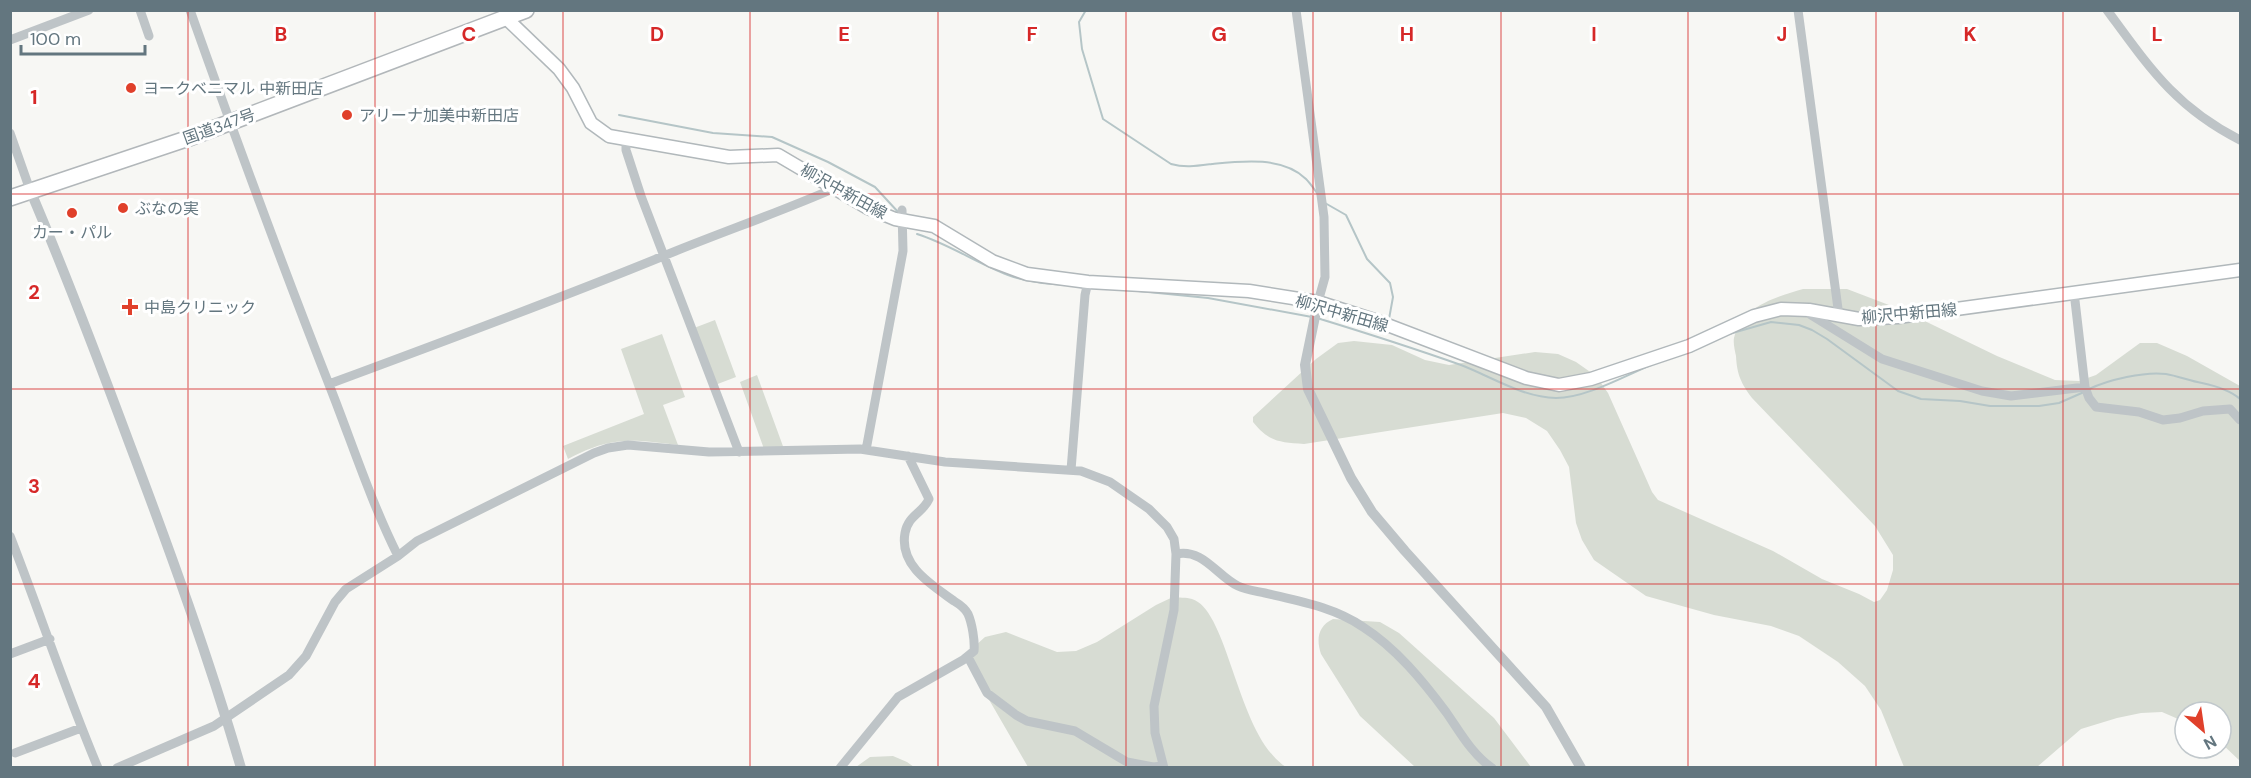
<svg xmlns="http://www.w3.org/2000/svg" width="2251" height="778" viewBox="0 0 2251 778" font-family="'DM Sans','Noto Sans JP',sans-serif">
<rect width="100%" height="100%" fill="#f7f7f4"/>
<path fill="#d7dcd3" d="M1803,289H1847L1902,310L1997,356L2055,380L2079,381L2096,375L2140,343H2157L2187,356L2240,386V761L2221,743V712H2185V722L2162,712L2141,713L2117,718L2081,729L2037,767H1904L1881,710L1865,686L1838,662L1799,636L1771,626L1714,615L1646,596L1594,560L1582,540L1576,523L1569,467L1560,450L1547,431L1526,418L1503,413L1304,444C1279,442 1269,442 1253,422V417L1316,359L1338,343L1354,341L1392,345L1425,360L1449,365L1535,352L1558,354L1576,362L1596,376L1608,393L1652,492L1658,500L1773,551L1822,579L1859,594L1874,602L1880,600L1887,590L1893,570V555L1875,526L1752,398C1741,383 1737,375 1736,356C1735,351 1733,343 1734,338C1742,306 1776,297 1803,289Z
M715,320L736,377L715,385L694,328Z
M662,334L685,397L663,405L678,445C631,439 611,436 568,459L563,446L644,414L621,349Z
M757,375L784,449H764L740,382Z
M1173,597C1179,598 1186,597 1192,599C1229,610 1237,736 1286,767H1028L969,665L975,646L985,637L1006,632L1057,652L1076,651L1097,642L1156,605Z
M1333,619L1380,622L1399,633L1494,718L1531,767H1415L1360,716L1321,654C1316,639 1318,626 1333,619Z
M893,756L907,762L914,767H856L870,757Z"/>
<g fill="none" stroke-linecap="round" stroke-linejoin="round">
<path stroke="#b5c5c7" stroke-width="2" d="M1086,10L1079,22L1082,49L1103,119L1171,164C1185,168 1197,166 1212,164C1241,161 1283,156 1306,179C1310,183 1314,189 1318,194
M619,115L713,133L772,137L828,162L875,187L899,213
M1325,203L1346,215L1367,259L1390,283L1393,297L1389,319
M917,234C949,244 976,263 1008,275C1027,282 1047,284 1068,285
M1128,290L1208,298L1312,317
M1317,318C1366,333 1413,348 1461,365C1492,377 1522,397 1556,398C1586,398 1624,376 1651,365
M1729,334L1771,322L1799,325L1812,330L1827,339L1898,391L1921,399L1960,401L1990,406H2039L2059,403L2084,392
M2089,389C2108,380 2145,371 2166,374C2178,376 2190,381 2202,383C2216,386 2230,390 2240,399"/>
<g stroke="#b1b8bb" stroke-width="15">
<path id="secondary" d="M505,17L559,69L573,88L591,123L609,136L729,157L778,155L868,208L895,219L934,226L992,261L1027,274L1088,282L1249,291L1318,302L1377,321L1526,378L1559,385L1591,379L1689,346L1754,316L1781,309L1809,310L1859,319L1898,317L2240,270"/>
</g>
<g stroke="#b2b7ba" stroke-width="18">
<path id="trunk" d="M10,198L189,138L526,10"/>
</g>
<path stroke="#bec4c7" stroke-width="9" d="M140,10L149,36
M190,10C235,137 281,262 330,387C352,443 371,502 398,556
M1296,10L1324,217L1325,277L1318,302
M1798,10L1839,316
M2107,10C2149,67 2175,107 2240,140
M10,40L89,10
M10,133L30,190
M626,139V150L641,196L739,452
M2074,292L2085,387L2089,398L2096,407L2139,412L2163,420L2180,418L2203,411L2230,409L2240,420
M1809,310L1811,315L1882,359L1982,391L2011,396L2085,387
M329,384C440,343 551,302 661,257C719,233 778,213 835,188
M866,450L903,251L902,210
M1071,470L1085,295L1088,282
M10,536C40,613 66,692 98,768
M1176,554C1203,548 1217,576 1238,586C1246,590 1256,591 1265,593C1298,601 1334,607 1363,627C1396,648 1423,681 1446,712C1460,732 1471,753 1492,768
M10,654L50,639
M968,657L987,693L1016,715L1027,721L1075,731L1127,762L1153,767L1163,766
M15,753L81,728
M117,768L214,726L289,675L306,656L335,602L346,589L398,556L417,541L594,453L608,448L628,445L709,452L860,449L945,462L1081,471L1110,482L1149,509L1167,527L1174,539L1176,554L1174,610L1154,706L1155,733L1164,768
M840,768L898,697L963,660L974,651C975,641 972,623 968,614C965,608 959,604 954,601C932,585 899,566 905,533C908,515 923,513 929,499L908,456"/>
<path stroke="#bec4c7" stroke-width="10" d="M30,190C66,274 98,359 130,445C170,551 209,658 241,768
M1318,302L1305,365L1308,389L1351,478L1372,512L1405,551L1546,707L1581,768"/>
<use href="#secondary" stroke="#fff" stroke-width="12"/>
<use href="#trunk" stroke="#fff" stroke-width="15"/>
</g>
<path fill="none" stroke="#d62828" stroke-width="1.5" stroke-opacity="0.55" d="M188,10V768M375,10V768M563,10V768M750,10V768M938,10V768M1126,10V768M1313,10V768M1501,10V768M1688,10V768M1876,10V768M2063,10V768M10,194H2240M10,389H2240M10,584H2240"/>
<g fill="#e0402b" stroke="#fff" stroke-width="2">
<circle cx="131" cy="88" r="6"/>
<circle cx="347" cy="115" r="6"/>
<circle cx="123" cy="208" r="6"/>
<circle cx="72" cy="213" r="6"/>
<path d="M127 298h6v6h6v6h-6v6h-6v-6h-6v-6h6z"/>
</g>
<g text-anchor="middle" stroke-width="6" stroke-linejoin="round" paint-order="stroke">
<g font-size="16" fill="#63767f" stroke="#fff" text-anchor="start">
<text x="143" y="94">ヨークベニマル 中新田店</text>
<text x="359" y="121">アリーナ加美中新田店</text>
<text x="135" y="214">ぶなの実</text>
<text x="72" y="238" text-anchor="middle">カー・パル</text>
<text x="144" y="313">中島クリニック</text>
</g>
<g font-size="16" fill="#63767f" stroke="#fff">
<text transform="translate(219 126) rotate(-20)" y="6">国道347号</text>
<text transform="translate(844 191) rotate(29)" y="6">柳沢中新田線</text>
<text transform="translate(1342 313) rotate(16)" y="6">柳沢中新田線</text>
<text transform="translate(1909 313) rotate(-5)" y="6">柳沢中新田線</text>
</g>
</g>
<g font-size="20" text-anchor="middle" font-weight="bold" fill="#d62828" stroke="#fff" stroke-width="6" stroke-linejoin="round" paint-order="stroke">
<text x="281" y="41">B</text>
<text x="469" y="41">C</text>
<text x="657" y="41">D</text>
<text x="844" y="41">E</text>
<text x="1032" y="41">F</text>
<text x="1219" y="41">G</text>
<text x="1407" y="41">H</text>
<text x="1594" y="41">I</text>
<text x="1782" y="41">J</text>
<text x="1970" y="41">K</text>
<text x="2157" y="41">L</text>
<text x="34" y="104">1</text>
<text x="34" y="299">2</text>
<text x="34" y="493">3</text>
<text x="34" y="688">4</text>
</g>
<rect width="2251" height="778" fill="none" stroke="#63767f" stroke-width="24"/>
<g transform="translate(2203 730) rotate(151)"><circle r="28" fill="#ffffff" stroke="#c1c8cc" stroke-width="1.5"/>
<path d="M0-4.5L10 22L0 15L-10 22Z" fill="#e0402b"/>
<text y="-9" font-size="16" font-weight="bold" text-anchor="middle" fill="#63767f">N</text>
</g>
<path d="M21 45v9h124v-9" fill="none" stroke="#63767f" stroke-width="3"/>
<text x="30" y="45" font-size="18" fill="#63767f" stroke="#ffffff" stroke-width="4.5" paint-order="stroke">100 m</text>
</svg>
